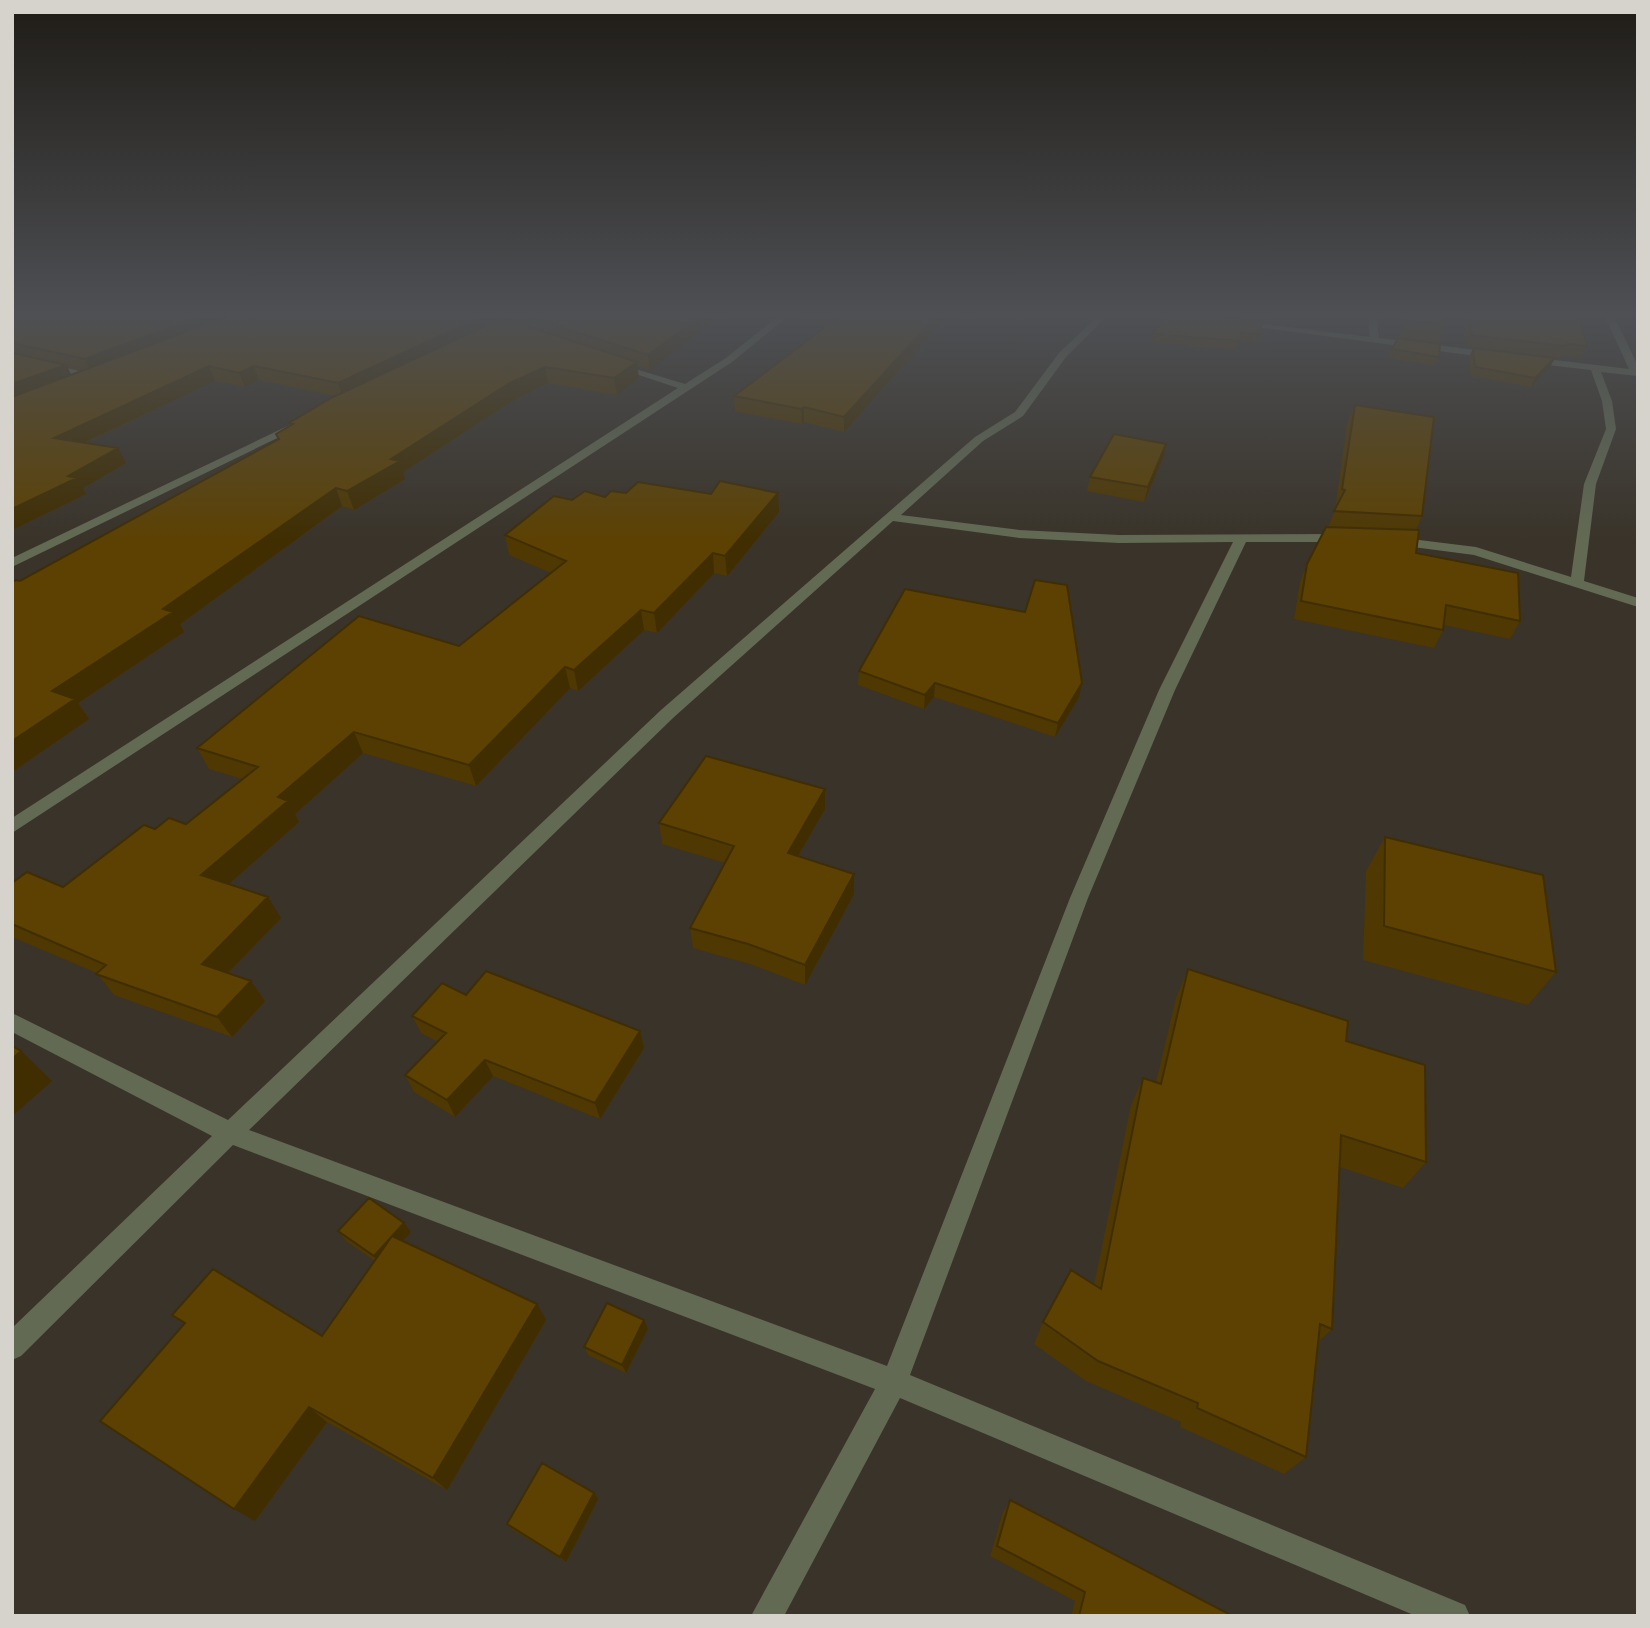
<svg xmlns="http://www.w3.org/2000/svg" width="1650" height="1628" viewBox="0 0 1650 1628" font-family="Spectral,serif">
<rect width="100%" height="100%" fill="#393329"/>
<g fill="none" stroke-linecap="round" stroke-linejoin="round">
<path fill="#626a53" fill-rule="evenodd" d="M781,314H791L732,362L12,833V818L678,388L612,366V362L685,384L726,358Z
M1100,314H1109L1066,357L1023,416L983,441L901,515L1019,530L1119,535L1342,534L1348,538L1342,542H1246L1175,690L1088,898L910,1375L1465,1605L1470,1616H1416L900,1398L784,1616H751L875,1389L233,1145L21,1356L12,1360V1328L212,1136L12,1032V1013L228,1120L661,710L975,437L1015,412L1059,353ZM893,521L1019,538L1119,543L1233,542L1159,690L1070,898L887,1366L249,1130L673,718Z
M1155,314H1181L1194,318L1190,321Z
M1368,314H1376L1379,338L1492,352L1497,355L1492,358L1233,324L1238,321L1370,337Z
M1604,314H1613L1638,366V376L1601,372L1612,401L1616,429L1596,484L1584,581L1638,598V607L1474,555L1390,544V538L1395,537L1476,547L1571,577L1584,484L1606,429L1602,401L1591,370L1530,363L1525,360L1530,357L1629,369Z
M12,357L76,370L97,379L92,382L71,374L12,363Z
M296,422L301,425L300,427L12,567V558Z"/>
</g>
<path fill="#4f3802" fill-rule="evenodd" d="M12,314H737L730,322L715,321L650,370L637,366L639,378L617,395L548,383L514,400L403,472L405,479L354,510L342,506L180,624L184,632L78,703L89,719L12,772V582L20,581L278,439L276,434L290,426L289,423L335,396L259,380L245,387L215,381L85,443L126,463L83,488L86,494L12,530ZM516,315L518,324L507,320ZM68,368L81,371L71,375Z
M795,314H981L977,319L949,315L844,432L804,422L802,424L735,411L734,396L825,327Z
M1168,314H1266L1257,343L1239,341L1236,350L1151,343L1153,334Z
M1404,314H1446L1445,325L1438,343L1400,338L1403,328Z
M1463,314H1578L1587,346L1581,358L1562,355L1559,358L1467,346Z
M1473,348L1550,367L1531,387L1471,376L1469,357Z
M1392,349L1439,357L1435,366L1388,358Z
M1355,405L1422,516L1416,530V553L1520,621L1510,639L1444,625L1443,630L1434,648L1294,619L1300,582L1307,564L1328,527L1335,510L1347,424Z
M1163,458L1144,502L1087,491L1090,477Z
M626,493L779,512L727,576L714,573L657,633L644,630L578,691L570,688L476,786L363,753L295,814L299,822L228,884L281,918L228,973L251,981L265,1001L232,1037L114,995L97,973L12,937V883L63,887L155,829L186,824L242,779L209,769L197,748L459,646L551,573L509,555L505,535L572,500L605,497Z
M859,671L1079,697L1055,737L934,697L924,709L858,685Z
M825,809L798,856L854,894L805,985L750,964L693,948L690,928L725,863L662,844L659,823Z
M1385,837L1556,972L1528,1005L1363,960L1366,871Z
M1188,969L1346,1041L1426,1162L1403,1188L1340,1167L1332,1329L1318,1342L1306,1457L1284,1474L1180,1427L1181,1422L1086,1381L1034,1344L1043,1322L1094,1285L1131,1105L1143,1078L1156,1082L1176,998Z
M466,995L640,1031L644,1048L600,1119L493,1076L455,1117L414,1092L405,1075L438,1042L421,1033L412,1016Z
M404,1223L411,1232L403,1241L546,1320L447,1490L327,1422L255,1521L184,1324L172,1315L322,1336L375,1261L346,1241L338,1231Z
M648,1329L626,1373L588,1355L584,1347Z
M594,1493L598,1499L566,1562L513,1530L507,1524Z
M1010,1500L1229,1616H1071L1075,1601L990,1556L1003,1512Z"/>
<path fill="#402e01" d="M206,314H248L92,373L85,359Z
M487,314H516V315L343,398L338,383Z
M704,314H714L715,321L650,370L648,355Z
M729,314H737L730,322Z
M938,314H949L844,432V417Z
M1555,358L1550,367L1531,387L1535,378Z
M637,362L639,378L617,395L614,378Z
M66,365L74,380L12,402V384Z
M209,366L215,381L62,453L54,438Z
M254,366L259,380L245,387L239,373Z
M545,367L548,383L514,400L403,472L405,479L354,510L347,491L391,459L510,383Z
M804,407V422L802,424L801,409Z
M1166,444L1163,458L1144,502L1148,487Z
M118,448L126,463L83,488L86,494L12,530V509L68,476Z
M336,488L342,506L180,624L184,632L78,703L89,719L12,772V741L52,691L163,609Z
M778,493L779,512L727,576L725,556Z
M713,553L714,573L657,633L654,613Z
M641,610L644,630L578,691L574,670Z
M565,667L570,688L476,786L469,765Z
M935,683L934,697L924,709L925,695Z
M1082,683L1079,697L1055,737L1058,723Z
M354,732L363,753L295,814L299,822L215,896L201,875L278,797Z
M825,789V809L788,873V853Z
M854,874V894L805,985V965Z
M268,897L281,918L217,984L202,964Z
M251,981L265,1001L232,1037L217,1017Z
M640,1031L644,1048L600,1119L595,1103Z
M21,1051L52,1081L12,1116V1059Z
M485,1060L493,1076L455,1117L447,1100Z
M404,1223L411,1232L381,1265L374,1256Z
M537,1304L546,1320L447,1490L433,1478Z
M644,1320L648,1329L626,1373L622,1365Z
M309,1407L327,1422L255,1521L234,1509Z
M594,1493L598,1499L566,1562L560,1557Z"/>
<path fill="#5c4102" stroke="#402e01" stroke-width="2" d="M12,314H206L85,359L12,343Z
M233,314H487L338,383L254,366L239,373L209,366L54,438L118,448L68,476L77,478L12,509V397Z
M520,314H704L648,355Z
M826,314H938L844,417L804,407L801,409L734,396L836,319Z
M1168,314H1207L1263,321L1259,334L1242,332L1239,341L1153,334Z
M1410,314H1446L1445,325L1406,321Z
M1469,314H1578L1587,346L1567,344L1565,346L1472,335Z
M502,318L637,362L614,378L545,367L510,383L391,459L400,461L347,491L336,488L163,609L173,612L52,691L75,699L12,741V582L16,580L20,581L279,439L276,434L293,424L289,423L331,398Z
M1398,338L1440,344L1439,357L1392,349Z
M1473,348L1555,358L1535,378L1475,367Z
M12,353L66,365L12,384Z
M1355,405L1434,417L1422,516L1334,511L1345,490L1342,489Z
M1114,434L1166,444L1148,487L1090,477Z
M720,481L778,493L725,556L713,553L654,613L641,610L574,670L565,667L469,765L354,732L278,797L288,801L201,875L268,897L202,964L251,981L217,1017L96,974L106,965L12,924V883L27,872L63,887L144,825L155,829L169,818L186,824L258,767L197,748L359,616L459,646L566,561L505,535L554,496L572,500L585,491L605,497L611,491L626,493L638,482L711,494Z
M1326,527L1419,530L1416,553L1518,573L1520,621L1446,605L1443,630L1301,601L1307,564Z
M1035,580L1067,585L1082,683L1058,723L935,683L925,695L859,671L905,589L1025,612Z
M706,756L825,789L788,853L854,874L805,965L748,944L690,928L734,846L659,823Z
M1385,837L1543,875L1556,972L1384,926Z
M1188,969L1348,1021L1346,1041L1425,1065L1426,1162L1341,1135L1332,1329L1320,1324L1306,1457L1197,1408L1198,1403L1098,1361L1043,1322L1071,1270L1101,1289L1143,1078L1161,1084Z
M486,971L640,1031L595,1103L485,1060L447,1100L405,1075L446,1033L412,1016L442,983L466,995Z
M12,1046L21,1051L12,1059Z
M369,1198L404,1223L374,1256L338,1231Z
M392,1236L537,1304L433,1478L309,1407L234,1509L100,1421L185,1323L172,1315L213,1269L322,1336Z
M607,1303L644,1320L622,1365L584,1347Z
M542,1463L594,1493L560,1557L507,1524Z
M1010,1500L1229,1614V1616H1079L1085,1592L997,1546Z"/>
<linearGradient id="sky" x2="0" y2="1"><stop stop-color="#1f1c17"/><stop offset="0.58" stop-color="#4e5054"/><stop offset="1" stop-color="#4e5054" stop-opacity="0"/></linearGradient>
<rect width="1650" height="542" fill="url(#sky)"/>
<rect width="1650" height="1628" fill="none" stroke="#d6d3cc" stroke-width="28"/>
</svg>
